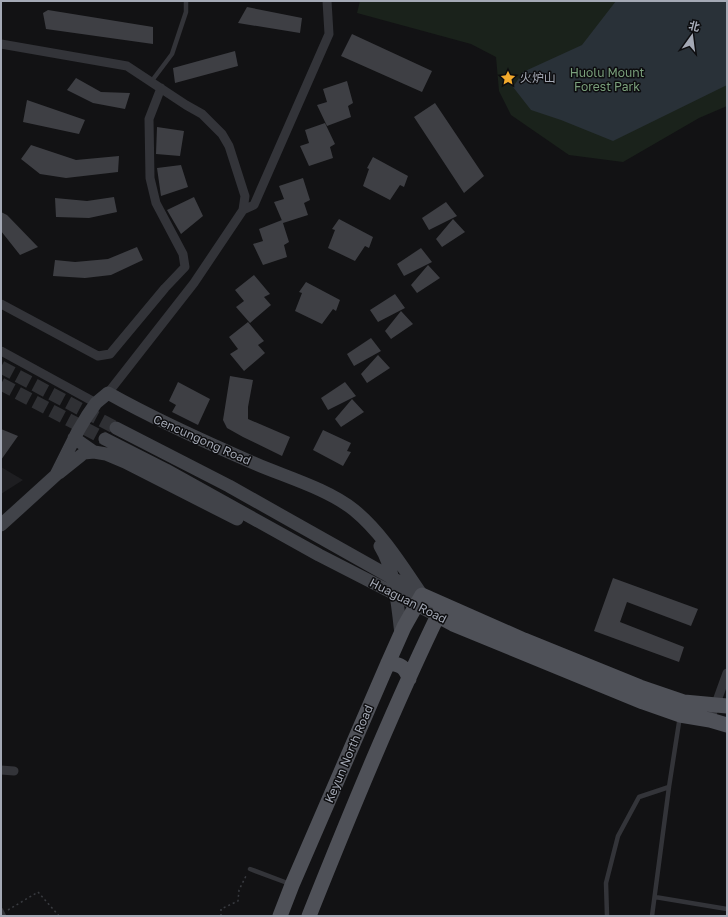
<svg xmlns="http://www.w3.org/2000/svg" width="728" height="917" viewBox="0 0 728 917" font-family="'Golos Text','Noto Sans SC',sans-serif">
<rect width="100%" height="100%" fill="#121214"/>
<path fill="#1e1e21" d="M1,467L23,480L1,494Z"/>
<path fill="#1a221b" d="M360,1H727V106L699,118L623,162L569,155L511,115L499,91L496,57L471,44L357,13Z"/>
<path fill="#293138" d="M616,1H727V85L613,141L561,120L531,110L513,87L523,72L582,45Z"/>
<path fill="#3e3f44" d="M247,7L302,18L300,33L238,23Z
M48,10L153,27V44L46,29L43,13Z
M352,34L432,71L422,92L341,56Z
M235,51L238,66L175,83L173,68Z
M76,78L101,92L130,93L125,109L93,103L67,90Z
M347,81L353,103L348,106L351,117L327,126L317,105L327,102L323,89Z
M27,100L85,120L79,134L23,122Z
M435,103L484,176L464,193L414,117Z
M325,123L335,144L330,147L333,158L309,166L300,146L309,143L305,130Z
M157,127L184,131L180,156L156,154Z
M31,145L76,160L119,156L118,172L66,178L40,174L21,159Z
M373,157L408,176L404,187L400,185L390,200L363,186L369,169L367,168Z
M181,165L188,187L161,196L157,168Z
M303,178L310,200L304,203L308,215L283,223L274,202L284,199L279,186Z
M114,197L117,212L89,218L56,217L55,198L87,201Z
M194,197L203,216L181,234L167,210Z
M446,202L457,216L429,230L422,218Z
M1,212L7,215L38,247L20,255L1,231Z
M339,219L373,237L369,248L365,246L355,261L328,248L335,230L332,229Z
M453,219L465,232L442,247L436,239Z
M282,220L289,242L284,245L287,257L263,265L253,244L263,241L259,229Z
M137,247L143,260L111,275L85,278L53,276L55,260L75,262L108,259Z
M421,248L432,262L404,276L397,264Z
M428,265L440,278L417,293L411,285Z
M254,275L270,294L264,297L271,305L250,323L236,307L244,301L235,290Z
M306,282L340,300L336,311L333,309L322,324L295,311L302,293L299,292Z
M395,294L405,308L378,322L370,310Z
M401,311L413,324L391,339L385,331Z
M248,322L264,341L258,345L265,353L244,371L230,354L238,349L229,337Z
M371,338L381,351L354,366L347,354Z
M378,355L390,368L367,383L361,374Z
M230,376L253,380L248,407V419L290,437L282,456L243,437L227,428L223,420Z
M178,382L210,399L198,425L172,412L176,405L169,401Z
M345,382L356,396L328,410L321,398Z
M352,399L364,412L341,427L335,419Z
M1,429L18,436L1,460Z
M323,430L351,443L347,451L351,452L343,466L313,450Z
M613,578L698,609L691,626L627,602L620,622L684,647L679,662L594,631Z"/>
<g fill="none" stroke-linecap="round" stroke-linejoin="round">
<path stroke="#2f3034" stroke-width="13" stroke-dasharray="13 6" stroke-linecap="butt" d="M1,367L116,428
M1,384L105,439"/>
<path stroke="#393b40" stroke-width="1.5" stroke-dasharray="2 3" stroke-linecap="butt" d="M8,910L38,892L59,916
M221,916V909L238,901L239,890L247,874"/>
<path stroke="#333439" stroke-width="4.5" d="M151,82L172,54L186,12V1
M250,869L290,884
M655,897L727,909
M1,910L4,916
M607,916L606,883L618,836L639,797L669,787
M652,916L669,787L680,716"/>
<path stroke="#333439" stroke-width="9" d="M1,44L127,66L186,105L202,114L222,134L229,146L245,196L243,210L194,283L108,393
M243,210L254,205L329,34L327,1
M1,304L98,356L110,354L165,288L185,267L183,254L156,203L150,178L149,119L161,88
M1,351L96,403
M710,720L727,673
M1,770L14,771"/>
<path stroke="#414349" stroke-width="13" d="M116,428L229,486L419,593
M74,438L94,452L106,454L125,462L237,519
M105,439L166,470L319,555L438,616
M59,473L84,453L94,452
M1,525L56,475L78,431L87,416L96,403L108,393C156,420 205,442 256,464C286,477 328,489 354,510C382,533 402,566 422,595
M380,546C395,570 398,607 401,635"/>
<path stroke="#4f5158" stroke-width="15" d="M438,616L453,624L643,702L680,715L710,720L727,725
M388,663C400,664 406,667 409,679
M280,916L292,885L388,663L404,627L422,595L524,640L640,687L684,702L727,706
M309,916C351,811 394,706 443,605"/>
</g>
<defs>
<g id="sight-bare" transform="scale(1.2)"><path d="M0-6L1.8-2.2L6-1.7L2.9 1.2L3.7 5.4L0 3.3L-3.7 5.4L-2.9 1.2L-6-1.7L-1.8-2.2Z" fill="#f2aa2c" stroke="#0d0d0f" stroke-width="2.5" paint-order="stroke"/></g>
</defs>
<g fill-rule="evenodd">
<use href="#sight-bare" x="508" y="78"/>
</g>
<g text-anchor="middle" stroke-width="3" stroke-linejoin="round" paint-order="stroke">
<g font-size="12" fill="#7aa07c" stroke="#0d0d0f">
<text x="607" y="77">Huolu Mount<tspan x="607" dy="14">Forest Park</tspan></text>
</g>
<g font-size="12" fill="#a4a9b5" stroke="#0d0d0f" text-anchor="start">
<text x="520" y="82">火炉山</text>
</g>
<g font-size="12" fill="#a4a9b5" stroke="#0d0d0f">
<text transform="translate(202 440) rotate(24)" y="4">Cencungong Road</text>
<text transform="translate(408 601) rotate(27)" y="4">Huaguan Road</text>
<text transform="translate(349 754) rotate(-67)" y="4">Keyun North Road</text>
</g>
</g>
<rect width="728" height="917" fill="none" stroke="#a4a9b5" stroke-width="4"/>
<g transform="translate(692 36) rotate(14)" stroke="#0d0d0f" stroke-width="3" paint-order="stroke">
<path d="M0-3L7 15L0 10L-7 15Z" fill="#a4a9b5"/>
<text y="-6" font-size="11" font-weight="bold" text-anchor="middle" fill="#a4a9b5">北</text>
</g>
</svg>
